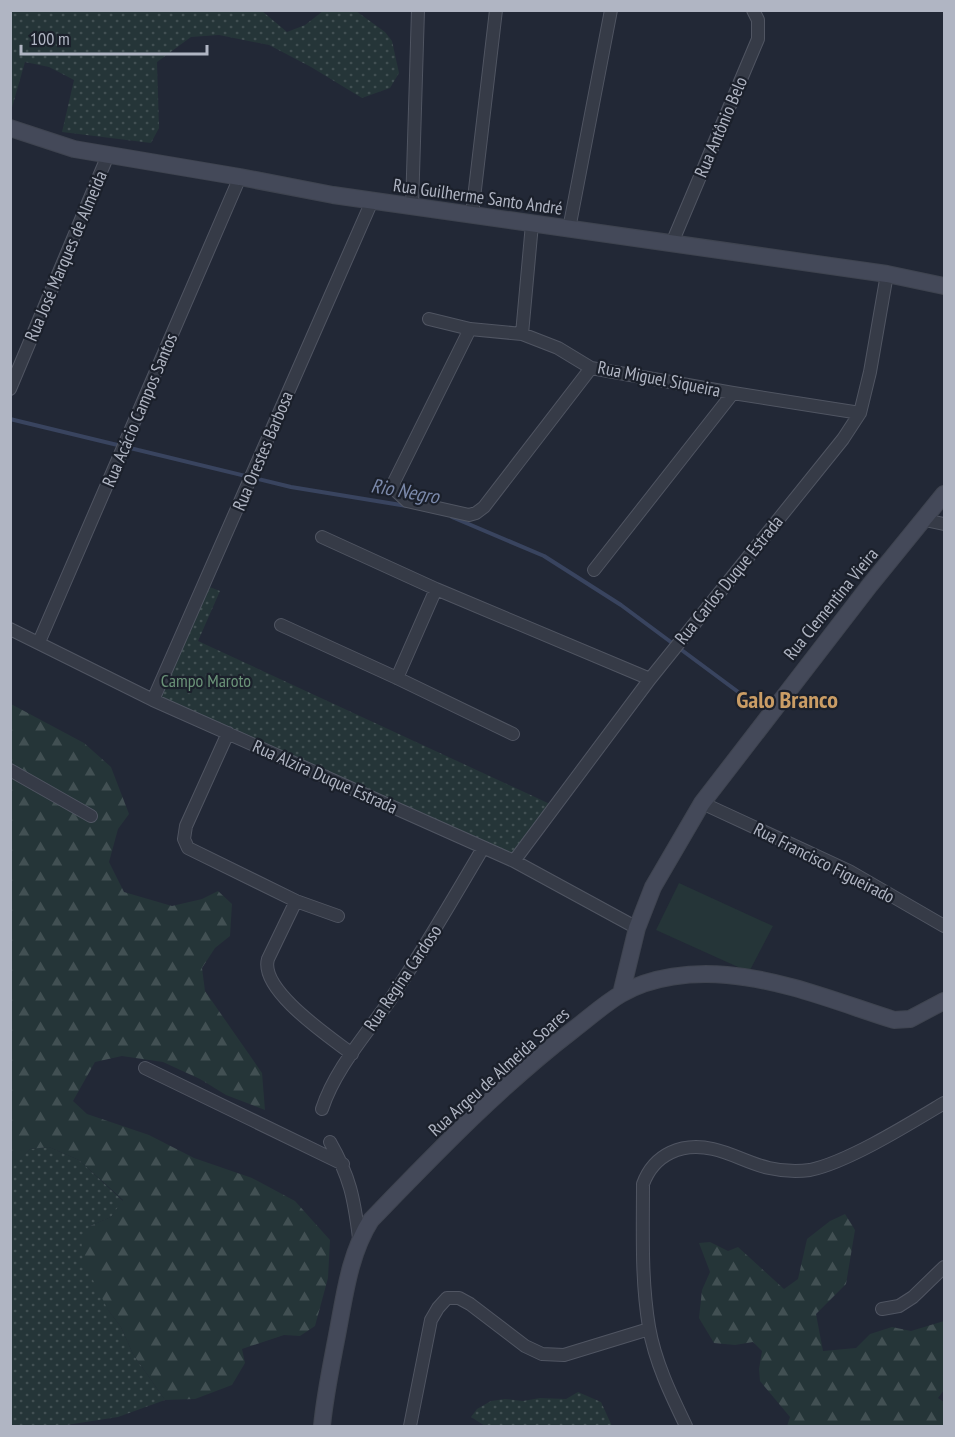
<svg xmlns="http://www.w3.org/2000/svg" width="955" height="1437" viewBox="0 0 955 1437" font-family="'PT Sans Narrow',sans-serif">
<defs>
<pattern id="green-dots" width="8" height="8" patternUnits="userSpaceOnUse" patternTransform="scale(1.5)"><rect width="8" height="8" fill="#253538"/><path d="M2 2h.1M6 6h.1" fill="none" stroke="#425053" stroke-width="1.8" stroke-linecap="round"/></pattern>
<pattern id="forest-firs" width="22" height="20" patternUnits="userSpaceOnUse" patternTransform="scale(1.5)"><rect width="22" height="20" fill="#253538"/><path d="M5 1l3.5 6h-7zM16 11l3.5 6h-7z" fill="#425053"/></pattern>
</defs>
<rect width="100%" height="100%" fill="#222836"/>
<path fill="url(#green-dots)" d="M11,10L262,11L287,32L305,25L323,11H356L385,32L392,41L399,73L390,88L362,98L311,67L269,45L219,35L191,37L157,62L159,128L151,143L62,132L74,80L49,67L25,62L11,111Z
M207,586L220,591L198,641L550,804L513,855L159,697Z
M49,1147L79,1160L123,1201L111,1217L90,1226L108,1310L121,1327L133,1354L165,1400L118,1417L60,1426H11L10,1169L30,1149Z
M578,1392L601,1402L612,1426H485L471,1417L477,1409L491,1401L505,1399L523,1401L540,1398L566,1399Z"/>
<path fill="url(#forest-firs)" d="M11,704L84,743L111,767L129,814L118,829L109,862L124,892L172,906L202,899L218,891L232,904L230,936L215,948L202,968L205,991L262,1073L265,1110L226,1095L200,1079L163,1062L122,1056L95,1062L73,1101L87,1114L149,1135L194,1158L252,1178L295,1201L330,1240L328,1278L315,1326L300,1336L284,1335L242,1349L245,1363L232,1385L195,1399L165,1400L133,1354L121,1327L108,1310L83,1260L81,1236L90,1226L111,1217L123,1200L79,1160L49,1147L30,1149L11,1169Z
M845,1214L855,1230L846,1284L816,1314L823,1351L856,1348L870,1334L892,1327L911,1331L944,1321V1390L938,1398L944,1402V1426H787L790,1417L760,1381L759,1369L762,1351L753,1342L735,1345L714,1343L699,1318L702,1290L710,1272L699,1243L710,1242L728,1251L738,1247L784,1289L798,1279L807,1239L830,1221Z"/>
<path fill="#253538" d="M679,883L773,926L749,972L656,930Z"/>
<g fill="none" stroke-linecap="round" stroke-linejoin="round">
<path stroke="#39445f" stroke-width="4" d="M10,419L291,487L407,506
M452,517L544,556L621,605L749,700"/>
<g stroke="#505562" stroke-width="14">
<path id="street" d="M412,207L418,10
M472,215L496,10
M569,229L611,10
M672,243L758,39V20L753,10
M429,319L470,329L522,334L558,348L591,368L733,393L860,413
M470,329L394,482L395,490L407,501L469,515L476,513L484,507L591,368
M522,334L532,224
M10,389L108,155
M925,520L944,524
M322,537L436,589L650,679
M594,570L733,393
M281,625L397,678L513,734
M10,629L153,700L514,861L637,928
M39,642L240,177
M397,678L436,589
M153,700L372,201
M228,733L186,826L184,839L188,848L296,901L338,916
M10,770L91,816
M702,803L849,871L944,926
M514,861L650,679L843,439L860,413L870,372L887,274
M296,901L268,959C259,990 330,1037 352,1054
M145,1068L343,1164
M322,1109C335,1069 366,1035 390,1000C423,951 453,899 483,848
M330,1142C350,1177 354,1198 359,1238
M882,1309L899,1306L913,1297L944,1267
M410,1426L431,1320L438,1308L447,1298H459L470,1304L525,1346L542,1354L564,1355L649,1329
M686,1426C671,1395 655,1362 649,1327C641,1279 643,1232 643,1184C654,1154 682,1142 713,1149C732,1153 750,1164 769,1168C782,1171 796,1172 810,1170C848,1162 909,1124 944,1103"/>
</g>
<g stroke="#3f4450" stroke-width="18">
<path id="secondary" d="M10,128L74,149L240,177L333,195L887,274L944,286
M621,994L637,928L653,887L702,803L870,585L944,494
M322,1426C325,1394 332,1362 338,1330C345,1293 350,1253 371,1220C435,1154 500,1086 573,1030C589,1018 604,1004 621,994C652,976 692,972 727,975C785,980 840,1003 894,1020L910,1019L944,1001"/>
</g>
<use href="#street" stroke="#363b47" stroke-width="12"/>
<use href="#secondary" stroke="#444959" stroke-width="16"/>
</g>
<g text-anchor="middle" stroke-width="4.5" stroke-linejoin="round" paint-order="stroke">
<g font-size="18" fill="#b0b5c3" stroke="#1b202b">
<text transform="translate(721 127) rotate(-67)" y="6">Rua Antônio Belo</text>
<text transform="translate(478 197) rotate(8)" y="6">Rua Guilherme Santo André</text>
<text transform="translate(66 256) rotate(-67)" y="6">Rua José Marques de Almeida</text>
<text transform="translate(659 379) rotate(11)" y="6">Rua Miguel Siqueira</text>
<text transform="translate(140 410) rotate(-67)" y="6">Rua Acácio Campos Santos</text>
<text transform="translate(263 451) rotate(-67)" y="6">Rua Orestes Barbosa</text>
<text transform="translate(729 580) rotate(-51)" y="6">Rua Carlos Duque Estrada</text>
<text transform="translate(831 604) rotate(-51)" y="6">Rua Clementina Vieira</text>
<text transform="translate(325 777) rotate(24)" y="6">Rua Alzira Duque Estrada</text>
<text transform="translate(824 863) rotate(27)" y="6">Rua Francisco Figueirado</text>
<text transform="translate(403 978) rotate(-56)" y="6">Rua Regina Cardoso</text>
<text transform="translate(499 1072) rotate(-42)" y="6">Rua Argeu de Almeida Soares</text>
</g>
<g font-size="18" fill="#6a9278" stroke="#1b202b">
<text x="206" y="687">Campo Maroto</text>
</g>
<g font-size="20" font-style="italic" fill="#7b89aa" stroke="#1b202b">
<text transform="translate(405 491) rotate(10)" y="7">Rio Negro</text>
</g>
<g font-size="24" font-weight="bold" fill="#ca9d65" stroke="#1b202b">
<text x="787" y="708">Galo Branco</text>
</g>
</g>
<rect width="955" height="1437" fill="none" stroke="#b0b5c3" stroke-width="24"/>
<path d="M21 45v9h186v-9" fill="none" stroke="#b0b5c3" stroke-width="3"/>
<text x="30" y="45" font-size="18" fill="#b0b5c3" stroke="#1b202b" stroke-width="4.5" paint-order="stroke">100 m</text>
</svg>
